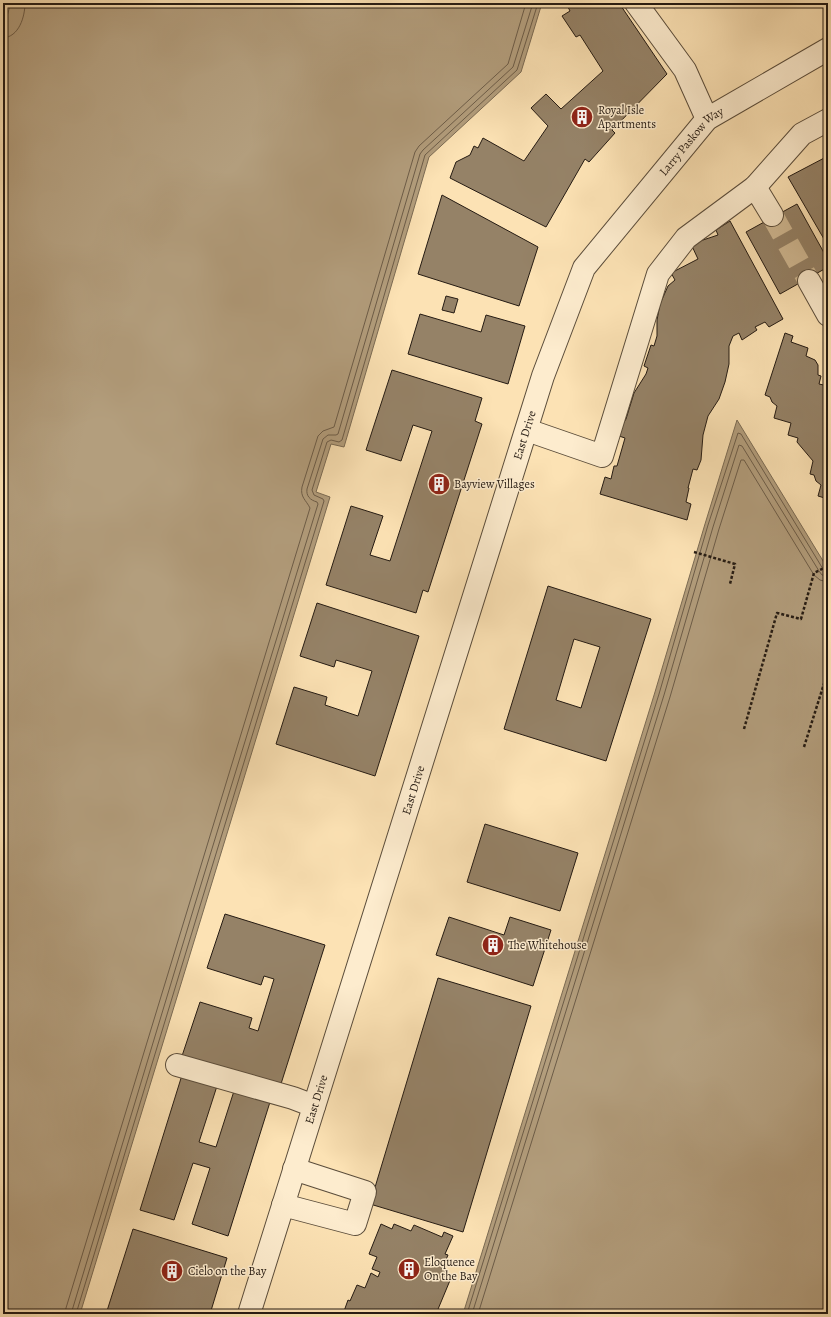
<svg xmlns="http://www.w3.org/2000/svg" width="831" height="1317" viewBox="0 0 831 1317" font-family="Alegreya,serif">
<rect width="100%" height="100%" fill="#fce2b4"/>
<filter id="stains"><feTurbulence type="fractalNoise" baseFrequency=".005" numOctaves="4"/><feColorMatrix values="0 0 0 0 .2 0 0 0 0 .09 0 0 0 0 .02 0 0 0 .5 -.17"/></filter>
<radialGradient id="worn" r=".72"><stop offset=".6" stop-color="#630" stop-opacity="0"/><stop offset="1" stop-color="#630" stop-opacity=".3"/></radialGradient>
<path fill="#b39e7d" stroke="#7a6a53" d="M11,3H542L521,72L429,157L344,447L331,444L316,492L330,497L80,1314H3V29Z
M737,420L828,569V1314H463L655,692L705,524Z"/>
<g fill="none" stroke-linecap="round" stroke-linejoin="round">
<path stroke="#6c5c48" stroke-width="1" d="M3,38C19,37 25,17 25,3
M65,1314L66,1308L310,508C306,500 300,497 302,487L318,436L323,431L334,427L415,152L419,146L508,64L526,3
M71,1314L195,904L318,504L317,502C310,500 306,496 307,489L323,439L328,435H336L338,434L420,154L423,150L513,67L533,3
M76,1314L200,906L324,501L323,499L314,495L312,490L327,442L331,440L339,442L342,440L425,155L517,70L538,3
M467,1314L659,694L708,525L738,433L741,434L823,569L828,571
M472,1314L664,695L713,527L739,445L742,446L819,571L822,575L828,576
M478,1314L670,697L719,529L741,460H744L814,575L820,580L828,582"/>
</g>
<path fill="#958267" stroke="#251b13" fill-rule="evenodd" d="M566,3H619L667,74L612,130L615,133L589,162L585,159L546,227L450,178L456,162L470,155L474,146L478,148L483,138L524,161L548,126L531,108L546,94L561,109L603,71L580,35L576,37L562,16L570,11Z
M828,156V246L788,177Z
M442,195L538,247L519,306L418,274Z
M797,204L828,260V267L780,294L746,232Z
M730,221L783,319L769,327L765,322L755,327L757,330L742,340L739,333L733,336L729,346V364L725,382L719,399L708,416L703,435L701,460L697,470L693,469L688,488H689L686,502L691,504L687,520L600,494L605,477L611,479L614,466H617L625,438L616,435L626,419L634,393L646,374L648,368L644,366L651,345L654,346L657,336V320L660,304L668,286L675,280L671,273L698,259L691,244L718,235L716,230Z
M446,296L458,299L454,313L442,310Z
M420,314L481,332L486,315L525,326L508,384L408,354Z
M785,333L793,336L791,342L808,348L806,356L815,360L818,365V375L821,376L819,384L828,386V499L818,496L821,485L816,481L814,475L810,474L813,461L797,442L798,438L788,435L791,423L774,418L777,406L772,402L770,397L765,395Z
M392,370L482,398L475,421L482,424L428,592L423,590L416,613L326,585L351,506L383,516L370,555L390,561L432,431L413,425L401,461L366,450Z
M548,586L651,619L606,761L504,729ZM574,639L600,647L581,708L556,700Z
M317,603L419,636L375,776L276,744L294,687L327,697L325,705L358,716L372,671L336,660L334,667L300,656Z
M485,824L578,853L560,911L467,882Z
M225,914L325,945L280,1087L182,1056L200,1002L252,1018L249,1028L258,1031L274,979L264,976L261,985L207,968Z
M449,917L504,935L510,917L551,930L533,986L436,955Z
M438,978L531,1006L463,1232L370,1204Z
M182,1075L217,1086L199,1142L216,1147L234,1091L270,1102L228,1236L192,1224L210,1168L193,1163L174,1220L140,1210Z
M381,1224L392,1229L394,1224L411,1231L414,1225L442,1237L444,1232L453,1236L445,1254L448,1255L442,1269L445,1270L443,1275L451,1278L436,1314H343L348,1300L350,1301L357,1285L365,1288L371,1273L378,1277L380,1272L372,1269L377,1257L369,1254Z
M133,1229L227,1258L210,1314H106Z"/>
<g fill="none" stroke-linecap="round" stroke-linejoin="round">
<path stroke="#d1ba94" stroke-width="22" stroke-dasharray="22 11" stroke-linecap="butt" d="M772,215L809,281"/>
<g stroke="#5b4d3b" stroke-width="24">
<g id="minor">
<path d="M636,3L685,70L707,119"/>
<path d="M755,187L772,215"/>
<path d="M809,281L828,315"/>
<path d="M527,430L602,456L658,274L686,238L755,187L802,134L828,120"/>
<path d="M177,1065L293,1098L314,1106"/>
<path d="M283,1205L355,1224L365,1192L294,1169"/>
<path id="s1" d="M249,1314L543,376L584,268L707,119L828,49"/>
</g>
</g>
<path stroke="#251b13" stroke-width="2.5" stroke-dasharray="3 2" stroke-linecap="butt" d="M694,552L735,564L730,584
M744,729L777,613L801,619L814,573L828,566
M804,747L828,671"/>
<use href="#minor" stroke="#fdecce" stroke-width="22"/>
</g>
<defs>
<g id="building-disc" transform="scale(1.15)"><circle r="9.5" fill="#8f2418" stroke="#fdecce"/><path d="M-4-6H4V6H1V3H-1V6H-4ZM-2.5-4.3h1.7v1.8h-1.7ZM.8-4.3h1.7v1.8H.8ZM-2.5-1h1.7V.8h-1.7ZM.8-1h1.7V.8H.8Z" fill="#fff"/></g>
</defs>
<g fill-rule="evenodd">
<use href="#building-disc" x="582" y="117"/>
<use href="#building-disc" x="439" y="484"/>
<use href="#building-disc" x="493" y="945"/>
<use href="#building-disc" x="409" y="1269"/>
<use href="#building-disc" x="172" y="1271"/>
</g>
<g text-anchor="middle" stroke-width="3" stroke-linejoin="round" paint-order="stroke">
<g font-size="12" fill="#251b13" stroke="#fdecce" text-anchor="start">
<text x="598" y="114">Royal Isle<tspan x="598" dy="14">Apartments</tspan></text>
<text x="454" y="488">Bayview Villages</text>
<text x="508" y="949">The Whitehouse</text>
<text x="424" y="1266">Eloquence<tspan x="424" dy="14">On the Bay</tspan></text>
<text x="188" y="1275">Cielo on the Bay</text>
</g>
<g font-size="12" fill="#251b13" stroke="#fdecce">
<text dy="4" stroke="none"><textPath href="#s1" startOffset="1265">Larry Paskow Way</textPath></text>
<text dy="4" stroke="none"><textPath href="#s1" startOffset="921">East Drive</textPath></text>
<text dy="4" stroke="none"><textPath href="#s1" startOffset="549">East Drive</textPath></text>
<text dy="4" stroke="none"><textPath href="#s1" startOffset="225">East Drive</textPath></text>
</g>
</g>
<rect width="831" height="1317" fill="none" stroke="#fce2b4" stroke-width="16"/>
<rect x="4" y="4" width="823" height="1309" fill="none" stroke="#251b13" stroke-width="2"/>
<rect x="8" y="8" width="815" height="1301" fill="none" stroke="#251b13"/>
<rect width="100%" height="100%" filter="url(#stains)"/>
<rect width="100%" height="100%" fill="url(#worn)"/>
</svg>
